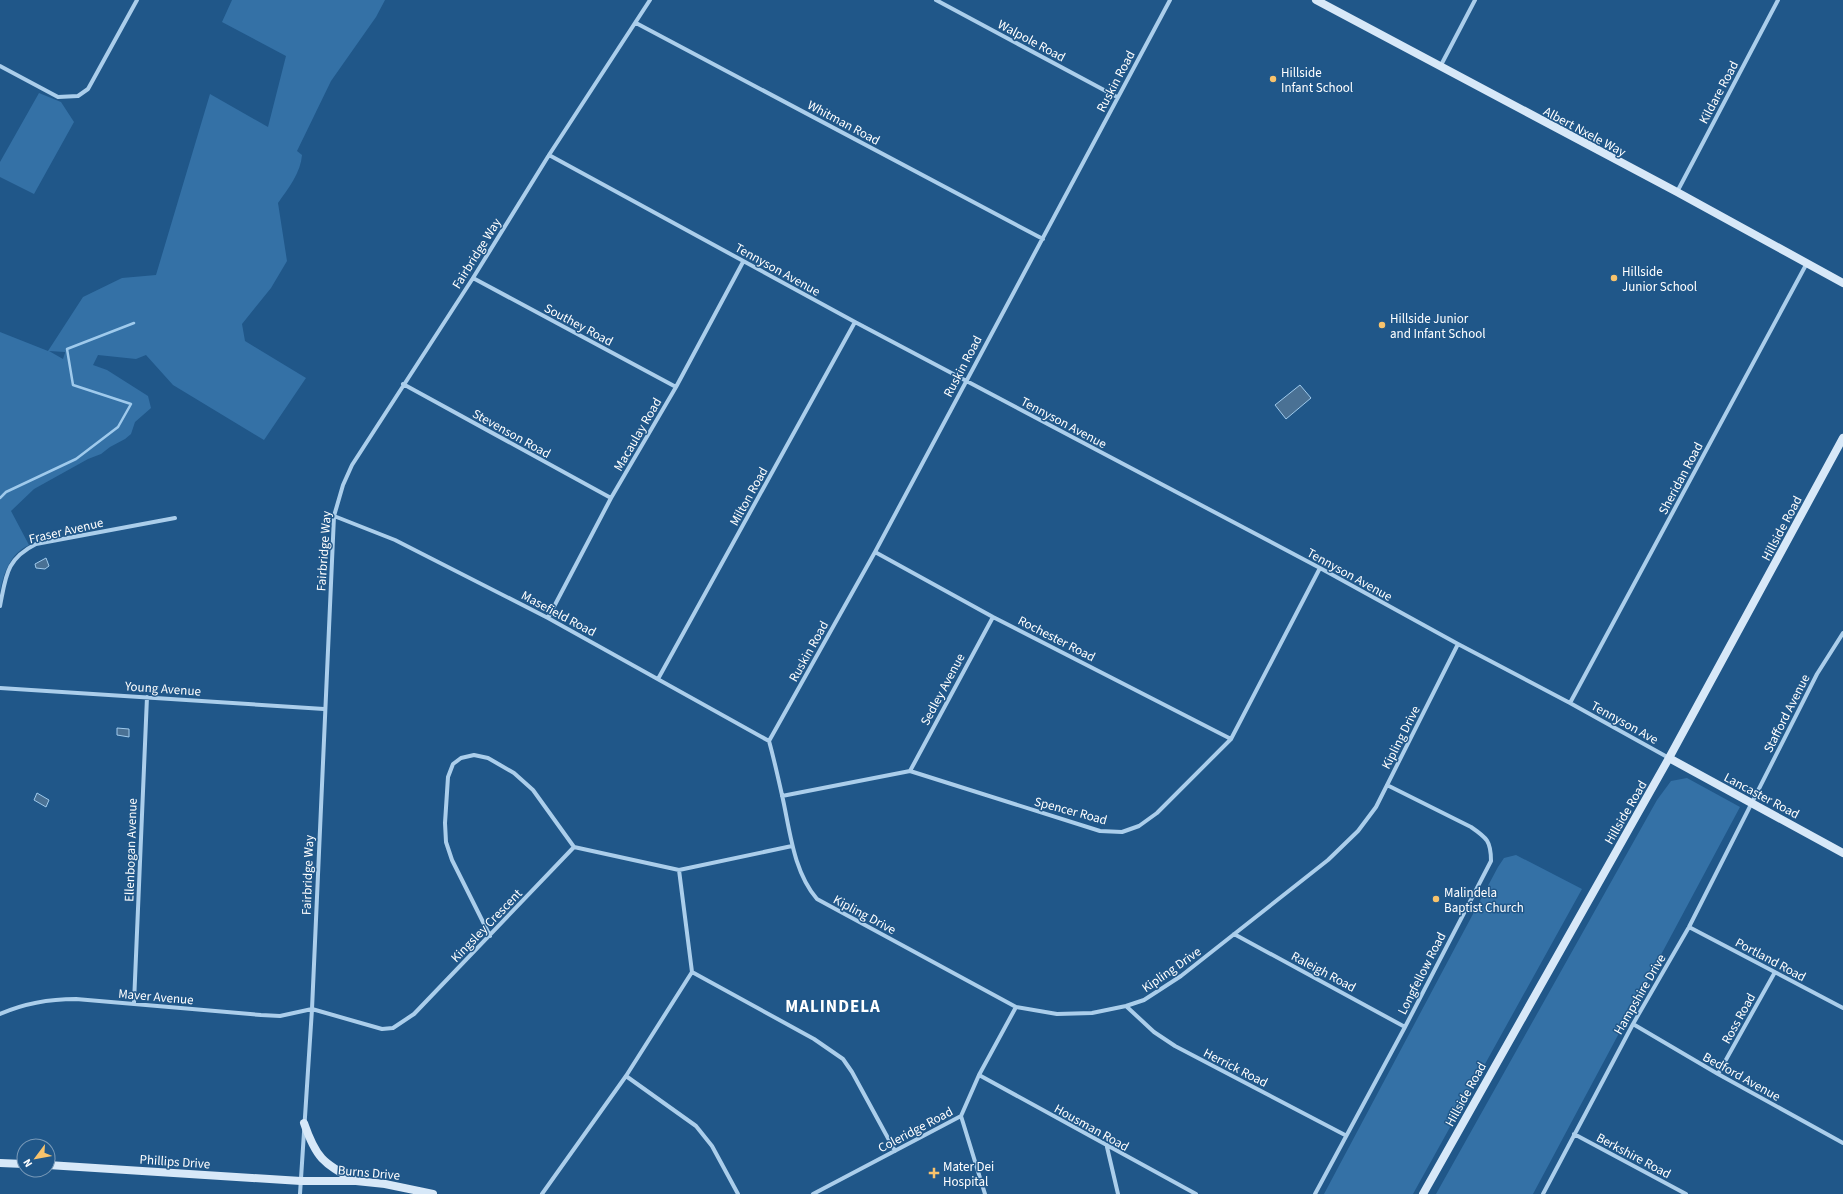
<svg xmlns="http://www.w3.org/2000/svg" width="1843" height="1194" viewBox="0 0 1843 1194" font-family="'Source Sans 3',sans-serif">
<rect width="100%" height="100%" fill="#205789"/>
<path fill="#3471a6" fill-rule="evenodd" d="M232,0H385L376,17L331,81L297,151L302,155C301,172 288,189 278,203L287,261L271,288L242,324L245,341L306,378L264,440L173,385L146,355L136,359L98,355L93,365L107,370L148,396L151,408L135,422L131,434L125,439L110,447L101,454L88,459L34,489L11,511L29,545C10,554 4,572 0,592V332L48,351L83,297L122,278L156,275L210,94L268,127L286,56L222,22ZM49,351L65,352V353L63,359Z
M39,93L61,102L74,122L34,194L0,177V162Z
M1687,778L1740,807L1533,1194H1436L1657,800L1671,781Z
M1516,855L1582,889L1413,1194H1324L1498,867L1504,858Z"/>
<path fill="#4a7194" stroke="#9fcaec" d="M1300,385L1311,398L1286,419L1275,405Z
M46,558L49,566L45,569L36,568L35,564Z
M117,728L129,729V737L117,735Z
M37,793L49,800L46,807L34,800Z"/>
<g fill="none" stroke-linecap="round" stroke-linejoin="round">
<path stroke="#9fcaec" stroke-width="2.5" d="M0,498L6,492L76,459L118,427L131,404L73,385L67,349L134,323"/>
<path stroke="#abceeb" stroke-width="4" d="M936,0L1117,97
M636,23L1043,239
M0,66L58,97L78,96L88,89L137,0
M1440,67L1475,0
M549,155L855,322L1320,568L1458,644L1570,703L1669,758
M1677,192L1778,0
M473,278L676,387
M403,384L611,498
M334,516L395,540L548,618L769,741
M875,552L993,617L1231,739
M0,606C6,576 6,559 36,544L175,518
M548,618L611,498L676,387L743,262
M658,679L855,322
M0,688L324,709
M1570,703L1807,263
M769,741C774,759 778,777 782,795C790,830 793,871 817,899L1016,1007L1057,1014L1092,1013L1126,1006L1144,1000L1181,976L1328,860L1358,831L1376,807L1458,644
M769,741L875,552L1170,0
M910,771L993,617
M782,796L910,771L1100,831L1122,832L1139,826L1157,813L1231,739L1320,568
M1689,927L1843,1008
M1234,934L1405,1027
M490,936L452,860L446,842L445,823L448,777L453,764L461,758L474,755L488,758L514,773L533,790L574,847
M692,972L814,1039L843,1059L852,1072L895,1151
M134,1003L147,697
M1126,1006L1154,1032L1175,1046L1345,1135
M0,1014C25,1003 49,999 76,999L261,1015L280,1016L312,1009L382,1029L393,1028L414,1014L574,847L679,870L792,846
M1633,1024L1718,1074L1843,1143
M1718,1074L1775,972
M979,1075L1196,1194
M626,1076L696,1126L712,1146L738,1194
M961,1116L985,1194
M1574,1134L1686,1194
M1107,1147L1118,1194
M300,1194L312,1009L334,516L343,485L352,465L473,278L549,155L650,0
M542,1194L626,1076L692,972L679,870
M813,1194L961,1116L979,1075L1016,1007
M1315,1194L1405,1027L1491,861C1491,841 1487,838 1471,827L1387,785
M1543,1194L1633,1024L1689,927L1817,674L1843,633"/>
<path stroke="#d7e8f8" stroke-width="8" d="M1316,0L1677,192L1843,283
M1669,758L1843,853
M304,1123C316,1158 323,1163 354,1180
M0,1163L24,1164
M48,1165L301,1181H356L385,1184L433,1194
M1423,1194L1669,758L1843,438"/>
</g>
<g fill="#f8c36c" stroke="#205789" stroke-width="1.5">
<circle cx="1273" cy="79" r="4"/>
<circle cx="1614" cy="278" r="4"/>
<circle cx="1382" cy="325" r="4"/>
<circle cx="1436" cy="899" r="4"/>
<path d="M932 1167h4v4h4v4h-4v4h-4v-4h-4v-4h4z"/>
</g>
<g text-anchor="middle" stroke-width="3" stroke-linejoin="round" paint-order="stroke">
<g font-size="13" fill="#fff" stroke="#205789">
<text transform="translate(1032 40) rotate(28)" y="5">Walpole Road</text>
<text transform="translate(1115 81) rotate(-62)" y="5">Ruskin Road</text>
<text transform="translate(1718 92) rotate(-62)" y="5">Kildare Road</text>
<text transform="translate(844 122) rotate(28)" y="5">Whitman Road</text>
<text transform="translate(1585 131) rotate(28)" y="5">Albert Nxele Way</text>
<text transform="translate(476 253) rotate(-58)" y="5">Fairbridge Way</text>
<text transform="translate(778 269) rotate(29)" y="5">Tennyson Avenue</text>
<text transform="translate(579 324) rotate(28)" y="5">Southey Road</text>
<text transform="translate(962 366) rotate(-62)" y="5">Ruskin Road</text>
<text transform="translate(1064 422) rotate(28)" y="5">Tennyson Avenue</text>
<text transform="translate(512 433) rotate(29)" y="5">Stevenson Road</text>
<text transform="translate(637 434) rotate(-60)" y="5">Macaulay Road</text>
<text transform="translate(1680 478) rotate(-62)" y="5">Sheridan Road</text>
<text transform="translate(748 496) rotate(-61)" y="5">Milton Road</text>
<text transform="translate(1781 528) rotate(-62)" y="5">Hillside Road</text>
<text transform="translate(66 530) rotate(-13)" y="5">Fraser Avenue</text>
<text transform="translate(323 551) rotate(-86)" y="5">Fairbridge Way</text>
<text transform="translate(1350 574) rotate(29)" y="5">Tennyson Avenue</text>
<text transform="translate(559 613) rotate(28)" y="5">Masefield Road</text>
<text transform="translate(1057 638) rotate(27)" y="5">Rochester Road</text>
<text transform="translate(808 651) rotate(-61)" y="5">Ruskin Road</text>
<text transform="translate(163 688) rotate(4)" y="5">Young Avenue</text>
<text transform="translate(942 689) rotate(-62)" y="5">Sedley Avenue</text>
<text transform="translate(1786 713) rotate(-63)" y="5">Stafford Avenue</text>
<text transform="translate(1625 722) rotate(29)" y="5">Tennyson Ave</text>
<text transform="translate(1400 737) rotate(-63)" y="5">Kipling Drive</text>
<text transform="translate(1762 795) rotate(28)" y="5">Lancaster Road</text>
<text transform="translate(1071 810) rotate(15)" y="5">Spencer Road</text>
<text transform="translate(1625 812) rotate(-60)" y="5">Hillside Road</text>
<text transform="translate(130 850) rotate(-88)" y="5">Ellenbogan Avenue</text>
<text transform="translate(307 875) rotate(-88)" y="5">Fairbridge Way</text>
<text transform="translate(865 914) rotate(28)" y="5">Kipling Drive</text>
<text transform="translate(486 925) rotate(-46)" y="5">Kingsley Crescent</text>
<text transform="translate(1771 959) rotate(28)" y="5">Portland Road</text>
<text transform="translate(1171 969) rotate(-35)" y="5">Kipling Drive</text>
<text transform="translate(1324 971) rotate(28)" y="5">Raleigh Road</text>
<text transform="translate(1421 973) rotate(-63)" y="5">Longfellow Road</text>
<text transform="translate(1639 994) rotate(-60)" y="5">Hampshire Drive</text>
<text transform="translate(156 996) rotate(5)" y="5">Maver Avenue</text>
<text transform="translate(1738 1018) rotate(-61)" y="5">Ross Road</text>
<text transform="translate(1236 1067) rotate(27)" y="5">Herrick Road</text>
<text transform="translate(1742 1076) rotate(29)" y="5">Bedford Avenue</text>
<text transform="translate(1465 1094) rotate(-61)" y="5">Hillside Road</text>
<text transform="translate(1092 1127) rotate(29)" y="5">Housman Road</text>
<text transform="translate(915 1129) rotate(-28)" y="5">Coleridge Road</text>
<text transform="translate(1634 1155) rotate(28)" y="5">Berkshire Road</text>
<text transform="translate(175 1161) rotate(4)" y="5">Phillips Drive</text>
<text transform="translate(369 1172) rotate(5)" y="5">Burns Drive</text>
</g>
<g font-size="13" fill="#fff" stroke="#205789" text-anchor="start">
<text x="1281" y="77">Hillside<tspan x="1281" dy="15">Infant School</tspan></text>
<text x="1622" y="276">Hillside<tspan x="1622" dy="15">Junior School</tspan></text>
<text x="1390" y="323">Hillside Junior<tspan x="1390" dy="15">and Infant School</tspan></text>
<text x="1444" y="897">Malindela<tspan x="1444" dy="15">Baptist Church</tspan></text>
<text x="943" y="1171">Mater Dei<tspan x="943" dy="15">Hospital</tspan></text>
</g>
<g font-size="17" font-weight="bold" letter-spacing="1" fill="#fff" stroke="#205789">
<text x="833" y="1012">MALINDELA</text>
</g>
</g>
<g transform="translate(36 1158) rotate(238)"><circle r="19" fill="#205789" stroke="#799ab8"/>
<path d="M0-3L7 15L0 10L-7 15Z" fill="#f8c36c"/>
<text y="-6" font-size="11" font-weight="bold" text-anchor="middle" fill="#ffffff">N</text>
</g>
</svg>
